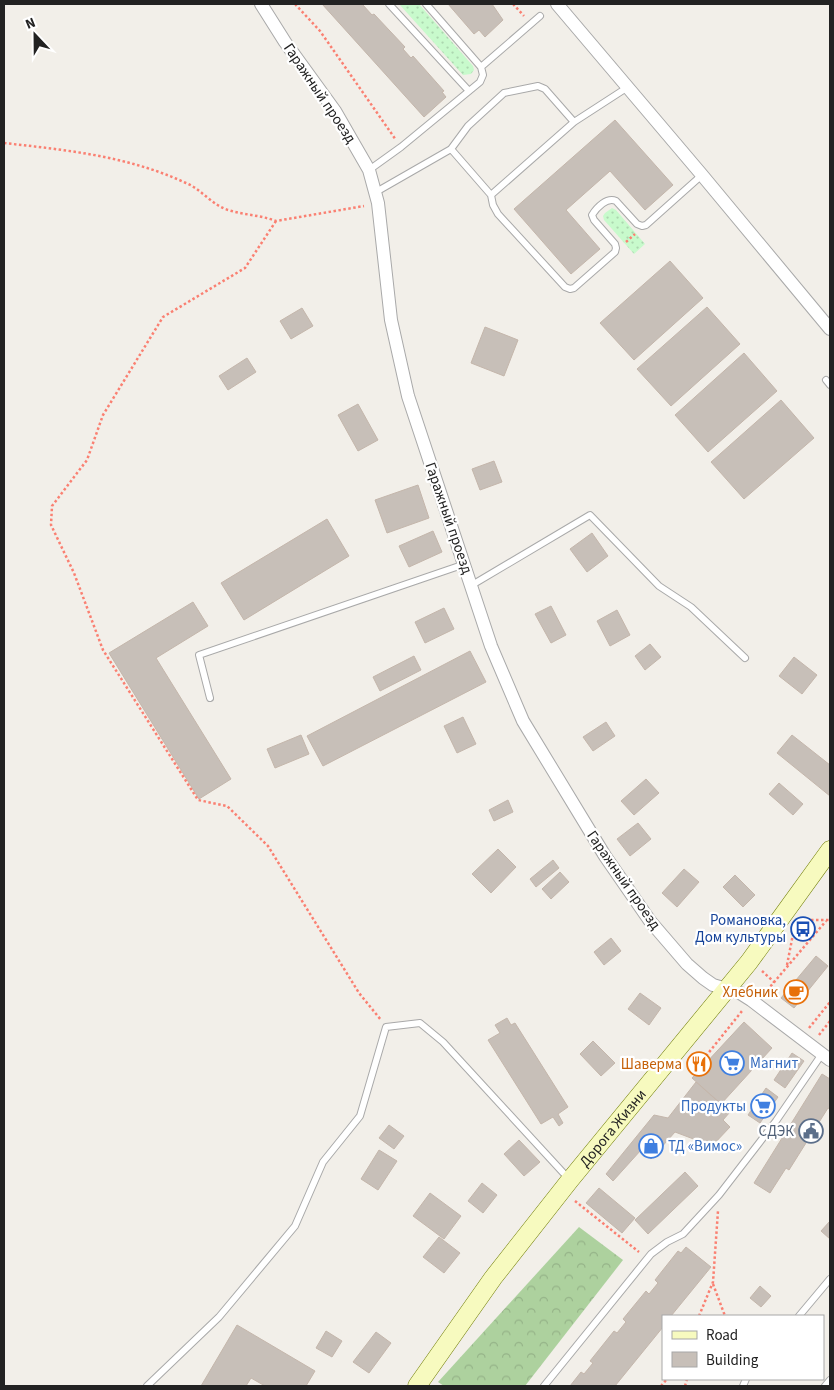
<svg xmlns="http://www.w3.org/2000/svg" width="834" height="1390" viewBox="0 0 834 1390" font-family="'Source Sans 3',sans-serif">
<defs>
<pattern id="forest-crowns" width="20" height="18" patternUnits="userSpaceOnUse" patternTransform="scale(1.25)"><rect width="20" height="18" fill="#add19e"/><path d="M2 6a3 3 0 1 1 6 0M12 15a3 3 0 1 1 6 0" fill="none" stroke="#95b388"/></pattern>
<pattern id="park-dots" width="8" height="8" patternUnits="userSpaceOnUse" patternTransform="scale(1.25)"><rect width="8" height="8" fill="#c8facc"/><path d="M2 2h.1M6 6h.1" fill="none" stroke="#acd6af" stroke-width="1.8" stroke-linecap="round"/></pattern>
</defs>
<rect width="100%" height="100%" fill="#f2efe9"/>
<path fill="url(#forest-crowns)" d="M579,1227L623,1260L525,1386H444L438,1382Z"/>
<path fill="url(#park-dots)" d="M399,4H419L473,66L474,70L471,74L463,75Z
M612,208L616,210L645,244L634,254L604,220L603,216L605,213Z"/>
<path fill="#c7bfb8" stroke="#c4b6ab" d="M322,4H365L363,5L372,15L374,14L405,47L403,49L411,58L413,56L444,91L442,92L446,97L424,117Z
M448,4H492L503,20L485,37L479,30L474,34Z
M615,120L673,185L645,210L610,171L566,210L600,249L571,274L514,209Z
M670,261L703,298L634,360L600,323Z
M707,307L740,344L671,406L637,369Z
M302,308L313,326L291,339L280,321Z
M485,327L518,340L504,376L471,363Z
M744,353L777,391L708,452L675,415Z
M247,358L256,372L228,390L219,376Z
M781,400L814,438L744,499L711,462Z
M358,404L378,440L358,451L338,415Z
M494,461L502,482L480,490L472,469Z
M418,485L429,518L387,533L375,500Z
M327,519L349,556L244,620L221,583Z
M433,531L442,552L409,567L399,546Z
M592,533L608,556L587,572L570,549Z
M193,602L208,626L156,658L231,779L199,799L109,653Z
M551,606L566,635L551,643L535,614Z
M444,608L454,629L425,643L415,622Z
M617,610L630,635L610,646L597,621Z
M650,644L661,657L645,670L635,656Z
M470,651L486,682L323,766L307,736Z
M414,656L421,670L380,691L373,677Z
M794,657L817,675L802,694L779,676Z
M463,717L476,744L457,753L444,726Z
M606,722L615,736L593,751L583,737Z
M301,735L309,754L275,768L267,749Z
M792,735L830,765V796L777,753Z
M646,779L659,793L634,815L621,801Z
M779,783L803,804L793,815L769,794Z
M508,800L513,812L494,821L489,810Z
M638,823L651,839L630,856L617,839Z
M498,849L516,867L491,893L472,874Z
M553,860L559,868L536,887L530,879Z
M684,869L699,882L677,907L662,893Z
M560,872L569,882L551,899L542,889Z
M735,875L755,895L743,907L723,887Z
M611,938L621,951L604,965L594,952Z
M816,956L828,966L794,1008L781,998Z
M640,993L661,1008L649,1025L628,1009Z
M507,1018L511,1025L515,1023L568,1107L558,1114L563,1123L559,1126L553,1117L541,1124L488,1040L500,1033L495,1025Z
M744,1022L772,1048L721,1104L692,1078Z
M593,1041L615,1063L601,1076L580,1054Z
M792,1053L804,1061L785,1088L774,1080Z
M822,1074L830,1079V1109L828,1108L789,1170L786,1168L770,1193L754,1183Z
M696,1082L730,1112L723,1120L730,1127L712,1146L675,1132L651,1159L641,1150L613,1181L606,1174L654,1115L668,1118Z
M766,1088L778,1097L760,1123L748,1115Z
M389,1125L404,1136L394,1149L379,1138Z
M519,1140L540,1162L524,1176L504,1154Z
M379,1150L397,1161L378,1190L361,1179Z
M685,1172L698,1186L648,1234L635,1220Z
M482,1183L497,1195L483,1213L468,1201Z
M599,1188L635,1218L622,1233L586,1203Z
M430,1193L461,1216L444,1239L413,1216Z
M830,1221V1239L821,1231Z
M439,1237L460,1253L444,1273L423,1257Z
M686,1247L711,1267L671,1316H663V1327L615,1386H570L581,1372L584,1374L593,1363L590,1361L614,1331L617,1333L626,1322L623,1319L646,1291L649,1294L658,1283L655,1280L678,1251L681,1253Z
M760,1286L771,1296L761,1307L750,1298Z
M237,1325L315,1371L306,1386H265L251,1378L246,1386H201Z
M326,1331L342,1341L332,1357L316,1348Z
M376,1332L391,1343L369,1373L353,1362Z"/>
<g fill="none" stroke-linecap="round" stroke-linejoin="round">
<g stroke="#a9a9a9" stroke-width="8">
<path id="lane" d="M389,4L469,91
M481,67L540,16
M451,149L491,195L493,205L498,214L565,287L570,289L574,288L615,252L616,248L615,244L594,220L592,215C597,207 607,197 616,201L637,224L642,226L646,225L702,175
M369,170L401,147L480,82L483,75L481,67L426,4
M376,192L451,149L468,126L504,93L538,86L545,89L574,122
M491,195L574,122L628,87
M826,380L830,385
M472,585L590,515L659,586L691,607L745,658
M210,698L199,655L465,564
M799,1316L830,1279
M147,1386L219,1317L295,1226L323,1162L360,1116L386,1027L420,1023L443,1042L568,1178
M544,1386L651,1254L667,1242L683,1234L719,1195L776,1121L822,1054
M743,1386L746,1379
M825,1386L830,1380"/>
</g>
<g stroke="#a9a9a9" stroke-width="14">
<path id="street" d="M261,4L285,42L335,111L369,170L378,203L391,320L408,396L491,646L523,721L605,856L650,921L687,964L703,978L713,985L740,993L751,1000L830,1060
M557,4L702,175L830,329"/>
</g>
<g stroke="#707d05" stroke-width="19">
<g id="secondary">
<path id="s1" d="M417,1386L493,1278L570,1180L749,962L830,850"/>
</g>
</g>
<path stroke="#fa8072" stroke-width="2.5" stroke-dasharray="2.5 2.5" stroke-linecap="butt" d="M295,4L320,31L396,140
M513,4L524,16
M4,143C66,150 128,156 186,183C201,189 212,205 228,210C244,215 260,215 276,221L364,206
M276,221L245,268L163,317L103,415L87,460L52,506L51,525L74,573L103,650L198,800L227,806L268,846L359,993L381,1020
M626,242L635,234
M801,920H830
M787,965L794,929
M762,971L774,982
M764,994L826,921
M809,1028L830,1002
M819,1035L830,1021
M706,1056L742,1011
M575,1201L639,1252
M713,1284L725,1316
M699,1316L713,1282L718,1211
M661,1386L667,1379
M685,1386L687,1379"/>
<use href="#lane" stroke="#fff" stroke-width="6"/>
<use href="#street" stroke="#fff" stroke-width="12"/>
<use href="#secondary" stroke="#f7fabf" stroke-width="18"/>
</g>
<defs>
<g id="bus-ring" transform="scale(1.25)"><circle r="9.5" fill="#fff" stroke="#1a4fb4" stroke-width="1.5"/><path d="M-5-6H5V4H4V6H2V4H-2V6H-4V4H-5ZM-3.5-4V0h7V-4ZM-3.5 1.2v1.5H-2V1.2ZM2 1.2v1.5H3.5V1.2Z" fill="#1a4fb4"/></g>
<g id="cafe-ring" transform="scale(1.25)"><circle r="9.5" fill="#fff" stroke="#e8710a" stroke-width="1.5"/><path d="M-5.5-4.5H6V0H3Q3 3.5 0 3.5H-2.5Q-5.5 3.5-5.5 0ZM3-3.2v2h1.7v-2ZM-6 4.5H4V6H-6Z" fill="#e8710a"/></g>
<g id="supermarket-ring" transform="scale(1.25)"><circle r="9.5" fill="#fff" stroke="#3f7fe0" stroke-width="1.5"/><path d="M-6-5.5h2.5l.6 2H6L4.5 2H-2.5L-4.4-4H-6ZM-1.5 3.2a1.3 1.3 0 1 0 .1 0ZM3 3.2a1.3 1.3 0 1 0 .1 0Z" fill="#3f7fe0"/></g>
<g id="restaurant-ring" transform="scale(1.25)"><circle r="9.5" fill="#fff" stroke="#e8710a" stroke-width="1.5"/><path d="M-5-6h1v4h1v-4h1v4h1v-4h1v5L-1.5 .5V6h-2V.5L-5-1ZM5-6V6H3V1.5H1.5Q1.5-4 5-6Z" fill="#e8710a"/></g>
<g id="civic-ring" transform="scale(1.25)"><circle r="9.5" fill="#fff" stroke="#5c6f8a" stroke-width="1.5"/><path d="M-.6-6.5H3V-4.5H.6V-3L4-1V1h2V6H-6V1h2V-1L-.6-3ZM-1.2 2.5V6h2.4V2.5Z" fill="#5c6f8a"/></g>
<g id="shop-ring" transform="scale(1.25)"><circle r="9.5" fill="#fff" stroke="#3f7fe0" stroke-width="1.5"/><path d="M-5-2.5h2.3a2.7 3.5 0 0 1 5.4 0H5L5.5 6h-11ZM-1.5-2.5h3a1.5 2.3 0 0 0-3 0Z" fill="#3f7fe0"/></g>
</defs>
<g fill-rule="evenodd">
<use href="#bus-ring" x="803" y="929"/>
<use href="#cafe-ring" x="796" y="992"/>
<use href="#supermarket-ring" x="732" y="1063"/>
<use href="#restaurant-ring" x="699" y="1064"/>
<use href="#supermarket-ring" x="763" y="1106"/>
<use href="#civic-ring" x="811" y="1131"/>
<use href="#shop-ring" x="651" y="1146"/>
</g>
<g text-anchor="middle" stroke-width="4.5" stroke-linejoin="round" paint-order="stroke">
<g font-size="15" fill="#222" stroke="#fff">
<text transform="translate(320 93) rotate(56)" y="5">Гаражный проезд</text>
<text transform="translate(449 518) rotate(71)" y="5">Гаражный проезд</text>
<text transform="translate(624 880) rotate(55)" y="5">Гаражный проезд</text>
<text dy="5" stroke="none"><textPath href="#s1" startOffset="324">Дорога Жизни</textPath></text>
</g>
<g font-size="15" fill="#164399" stroke="#fff" text-anchor="end">
<text x="786" y="925">Романовка,<tspan x="786" dy="17">Дом культуры</tspan></text>
</g>
<g font-size="15" fill="#c56008" stroke="#fff" text-anchor="end">
<text x="778" y="997">Хлебник</text>
<text x="682" y="1069">Шаверма</text>
</g>
<g font-size="15" fill="#366cbe" stroke="#fff" text-anchor="start">
<text x="750" y="1068">Магнит</text>
<text x="746" y="1111" text-anchor="end">Продукты</text>
<text x="668" y="1151">ТД «Вимос»</text>
</g>
<g font-size="15" fill="#4e5e75" stroke="#fff" text-anchor="end">
<text x="794" y="1136">СДЭК</text>
</g>
</g>
<rect width="834" height="1390" fill="none" stroke="#222222" stroke-width="10"/>
<rect x="662" y="1315" width="162" height="65" fill="#ffffff" stroke="#a7a7a7"/>
<rect x="672" y="1331" width="25" height="8" fill="#f7fabf" stroke="#a7a7a7"/>
<text x="706" y="1340" font-size="15" fill="#222222">Road</text>
<rect x="672" y="1352" width="25" height="15" fill="#c7bfb8" stroke="#a7a7a7"/>
<text x="706" y="1365" font-size="15" fill="#222222">Building</text>
<g transform="translate(35 35) rotate(338)" stroke="#ffffff" stroke-width="4" paint-order="stroke">
<path d="M0-4L9 19L0 12L-9 19Z" fill="#222222"/>
<text y="-8" font-size="14" font-weight="bold" text-anchor="middle" fill="#222222">N</text>
</g>
</svg>
